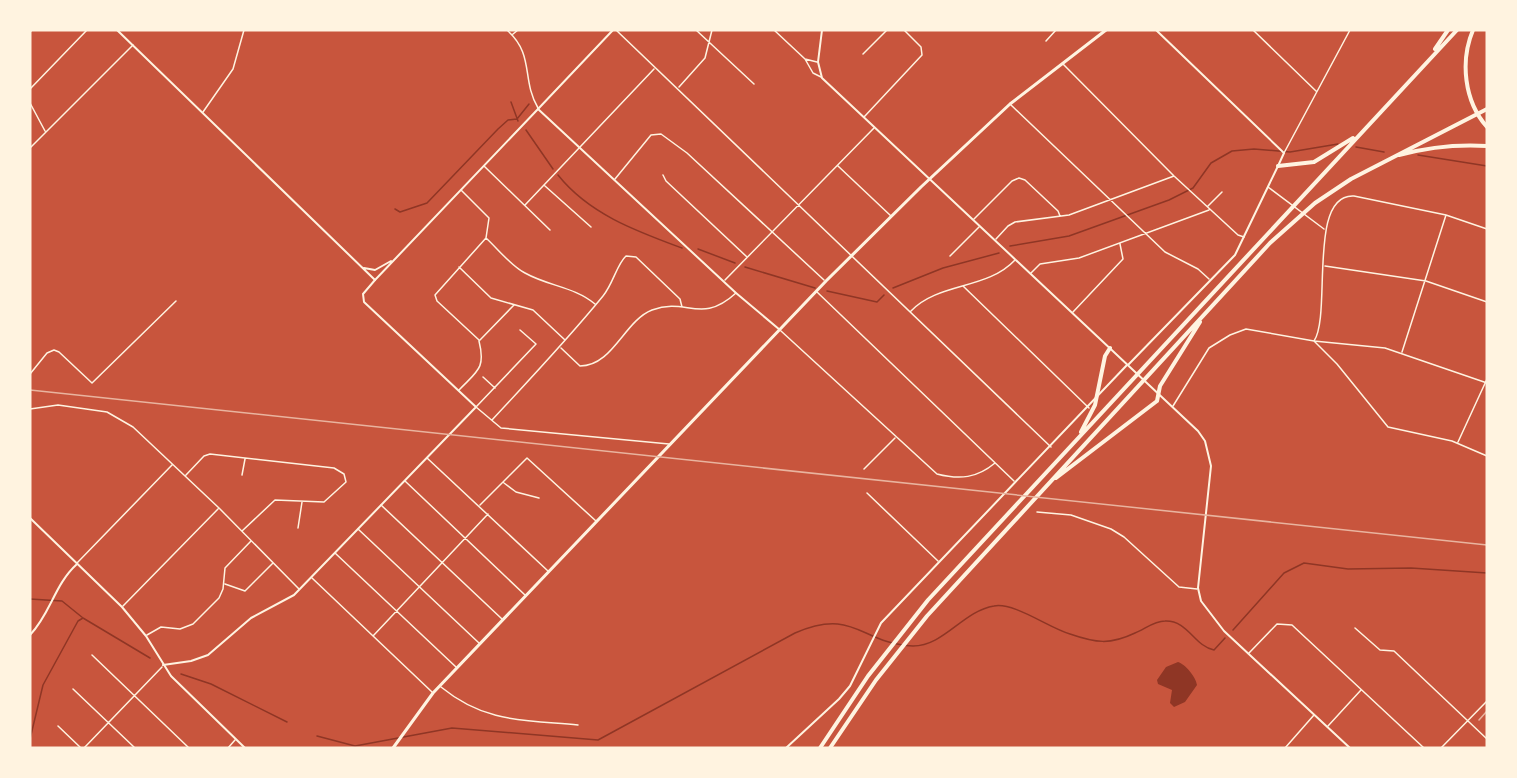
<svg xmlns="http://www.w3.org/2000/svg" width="1517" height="778" viewBox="0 0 1517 778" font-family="Cabin,sans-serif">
<rect width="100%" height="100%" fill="#c8553d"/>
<path fill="#8f3625" d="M1178,662C1185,664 1196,677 1197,685L1185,702L1174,707L1170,703L1172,690L1158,684L1157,680L1166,667Z"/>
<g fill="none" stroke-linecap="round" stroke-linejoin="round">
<path stroke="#8f3625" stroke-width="1.5" d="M511,102L518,121
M526,130L553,169
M1356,147L1384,152
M1418,155L1487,166
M558,175C589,214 636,231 682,248
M395,209L400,212L427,203L498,129L508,120L517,119L529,104
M1010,246L1069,236L1169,200L1193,188L1211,163L1232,151L1254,149L1290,152L1338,144
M698,249L735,263
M745,267L815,288
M893,288L943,268L999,253
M827,291L877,302L884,295
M30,599L62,601L83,618
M1233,630L1284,573L1304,563L1348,569L1411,568L1487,573
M181,674L211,684L287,722
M317,736L355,746L452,728L598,740L795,633C855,607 861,644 913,646C944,646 963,611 994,606C1014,602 1049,628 1070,634C1096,643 1110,645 1135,633C1145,629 1154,621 1165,621C1188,620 1194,646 1214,650L1225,638
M30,739L43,685L78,621L83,618L150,658"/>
<path stroke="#fff3e0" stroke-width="1.5" d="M507,30C535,55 521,79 538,108
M616,30L1051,447
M696,30L754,84
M774,30L805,59
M1253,30L1316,91
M30,32L32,30
M513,34L518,30
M1046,41L1056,30
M863,54L887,30
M817,62L805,59L813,73L821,77
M1063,64L1174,176L1238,235L1244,237
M679,87L705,58L712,30
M30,89L87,30
M30,103L45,131
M1011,105L1165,252L1198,269L1209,279
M203,112L233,69L244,30
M864,117L922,55L921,47L904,30
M30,148L133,45
M1284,153L1350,30
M484,166L550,230
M838,166L891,216
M663,175L666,181L747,257
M615,179L651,135L661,134L687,153L824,280
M545,186L591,227
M1268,187L1324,229
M461,190L489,218L486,238C498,249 511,266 525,273C548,286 575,287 595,304
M525,205L654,69
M1208,206L1222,192
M974,219L1012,181L1019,178L1025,180L1058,211L1060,216
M1487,229L1446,215L1354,196C1307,193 1332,315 1314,341L1385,348L1487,383
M996,239L1008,226L1015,222L1069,215L1174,176
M950,256L979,227
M1325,266L1426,281L1487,302
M459,267L491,298L533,310L565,340
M1031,273L1040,264L1079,258L1209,210
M725,280L874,128
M963,286L1089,408
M817,292L1014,481
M911,311C939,282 987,290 1015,260
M1073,312L1123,259L1120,244
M520,330L536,344L476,407L501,428L669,444
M781,331L937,474C960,480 977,478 995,463
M479,340L437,301L435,295L486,238
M480,340L514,305
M561,348L580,366C613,366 624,321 652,310C687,297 701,325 736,293
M1402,352L1446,215
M30,374L47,353L54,350L59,352L92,383L176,301
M483,377L495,388
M459,390C477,371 486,369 479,341
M1173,406L1209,348L1230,335L1246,329L1314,341L1337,364L1388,427L1452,441L1487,456
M30,409L58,405L107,412L133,427L219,508L299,589
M492,420C530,379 568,339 603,296C613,284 617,264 626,256L636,257L680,299L682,307
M1458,442L1487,379
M427,458L548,571
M864,469L895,438
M186,475L204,456L210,454L334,468L344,474L346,482L324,502L275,500L242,531
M242,475L245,459
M405,481L525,595
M504,483L516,492L539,498
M867,493L938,561
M381,505L502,619
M480,505L527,458L596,521
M1037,512L1071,515L1111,529L1124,537L1179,587L1197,589
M298,528L302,502
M358,529L479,643
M335,553L456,667
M77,563L172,465
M312,578L432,692
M225,584L245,591L273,563
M123,606L218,509
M1355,628L1380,650L1394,651L1487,739
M147,635L161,627L180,629L193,624L219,598L223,589L225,568L251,541
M373,636L488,514
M1249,653L1277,624L1292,625L1424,748
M92,655L189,748
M441,687C485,723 524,720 578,725
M73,689L135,748
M58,726L81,748
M1328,726L1361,690
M84,748L162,667
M228,748L235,740
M1285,748L1314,715
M1441,748L1487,701"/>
<path stroke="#fff3e0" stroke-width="2" d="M1156,30L1284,153L1278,166
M538,109L613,30
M30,635C51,613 54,585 77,564
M163,665L191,661L208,655L251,618L294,595L476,407L364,302L363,294L375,280
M786,748L839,699L850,686L881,623L1127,365"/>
<path stroke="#fff3e0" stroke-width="2" d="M117,30L375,280L538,109L736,293L780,330
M822,30L818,62L822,78L1198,431L1205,441L1211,466L1198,588L1201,601L1224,631L1350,748
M364,268L375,270L391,261
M1128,365L1235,255L1278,166
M30,518L122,607L146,636L171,676L245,748"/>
<path stroke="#fff3e0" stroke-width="3" d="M393,748L433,693L826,281L921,187L1010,104L1106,30"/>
<path stroke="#fff3e0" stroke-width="4" d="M1473,30C1460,61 1464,101 1487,127
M1435,49L1448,30
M1399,155C1429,147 1456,144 1487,146
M1278,166L1314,162L1353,138
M1081,432L1095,405L1105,356L1110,348
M1056,478L1157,401L1160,386L1200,322
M820,748L868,676L928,600L1457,30
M830,748L876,680L927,616L1270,243L1315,203L1351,179L1487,109"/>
<path stroke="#e9b49f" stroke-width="1.5" d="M30,390L1487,545
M1479,720L1487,711"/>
</g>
<rect width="1517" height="778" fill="none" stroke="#fff3e0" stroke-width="63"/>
</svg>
